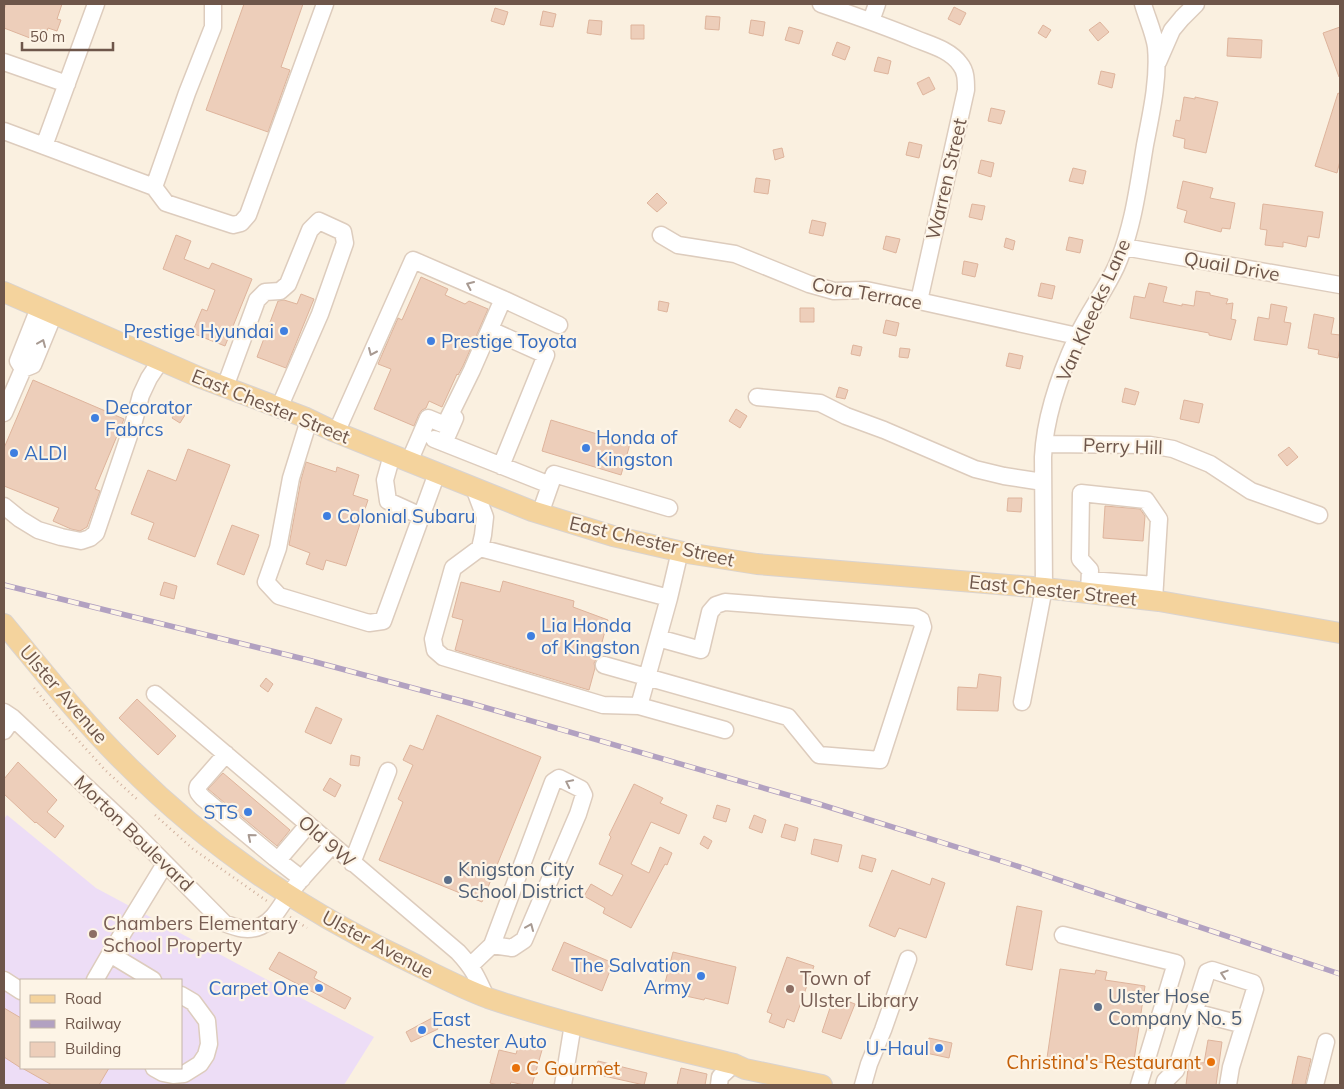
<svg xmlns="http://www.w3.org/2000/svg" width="1344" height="1089" viewBox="0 0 1344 1089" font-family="Mulish,sans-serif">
<rect width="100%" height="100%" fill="#faf0e0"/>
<path fill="#edddf6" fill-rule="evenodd" d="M7,815L96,888L374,1037L344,1085H4V819ZM21,980H181V1068H21Z"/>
<path fill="#edceba" stroke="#deb49c" d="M6,4H62L57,19L61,20L57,31L48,28L43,43L4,28V10Z
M244,4H303L281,67L290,70L268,132L206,110Z
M954,7L966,13L960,25L948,19Z
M495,8L508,12L504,25L491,21Z
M543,11L556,14L553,27L540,25Z
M706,16L720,17L719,30L705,29Z
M589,20L602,21L601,35L587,33Z
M751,20L765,22L763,36L749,33Z
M1100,22L1109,32L1098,41L1089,30Z
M631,25H644V39H631Z
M1043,25L1051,30L1046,38L1038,33Z
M789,27L803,31L799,44L785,40Z
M1340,27V77H1339L1323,33Z
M1228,38L1262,40L1261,58L1227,56Z
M837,42L850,47L845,60L832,55Z
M878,57L891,61L888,74L874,71Z
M1101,71L1115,74L1112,88L1098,84Z
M929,77L935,89L923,95L917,83Z
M1338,93L1340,94V161L1337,173L1315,166Z
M1184,97L1195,99V97L1218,102L1206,153L1184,148L1185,139L1173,136L1176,120L1180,121Z
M991,108L1005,111L1001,124L988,121Z
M909,142L922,145L919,158L906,155Z
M782,148L784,157L775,160L773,150Z
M981,160L994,163L991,177L978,173Z
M1073,168L1086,171L1083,184L1069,181Z
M756,178L770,180L768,194L754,192Z
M1183,181L1213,188L1210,198L1235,203L1230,229L1222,228L1221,232L1184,222L1187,211L1177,208Z
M657,193L667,203L657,212L647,203Z
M972,204L985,206L982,220L969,217Z
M1263,204L1323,212L1319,238L1308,236L1306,247L1283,242V247L1265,245L1267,230L1260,229Z
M812,220L826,223L823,236L809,233Z
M176,235L191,241L184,259L209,269L212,263L252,279L225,346L192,333L202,309L207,311L215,290L163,269Z
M886,236L900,239L896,253L883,249Z
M1069,237L1083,240L1080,253L1066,250Z
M1006,238L1015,241L1013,250L1004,247Z
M964,261L978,264L975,277L962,274Z
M421,277L448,289L445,295L465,304L469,301L488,309L463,366L458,375L457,374L442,407L429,401L426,408L422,410L419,414L414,426L374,409L391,369L378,364L398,318L402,320Z
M1041,283L1055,286L1052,299L1038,296Z
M1149,283L1167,287L1163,302L1182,306V304L1194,306L1196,291L1210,293V295L1228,299L1226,304L1233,303L1231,319L1236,320L1231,340L1209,335V333L1130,318L1134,296L1145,298Z
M301,294L314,299L286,368L257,357L278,301L284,300L297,304Z
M659,301L669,303L667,312L658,310Z
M1271,304L1287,307L1284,322L1291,323L1287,345L1254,340L1258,317L1269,319Z
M800,308H814V322H800Z
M1314,314L1334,318L1331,334L1340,335V348L1338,358L1318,354L1319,350L1308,348Z
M886,320L899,323L896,336L883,333Z
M853,345L862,347L860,356L851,354Z
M900,348L910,349L908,358L899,357Z
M1009,353L1023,356L1020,369L1006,366Z
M33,380L124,419L95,489L100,491L87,527L80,531L71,529L53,521L59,508L4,486V448Z
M839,387L848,390L845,399L836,397Z
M1125,388L1139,392L1135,405L1122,402Z
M1184,400L1203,404L1199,423L1180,419Z
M736,409L747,416L740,428L729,421Z
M177,410L185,415L180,423L172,418Z
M551,420L630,444L621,475L542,451Z
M1289,447L1298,457L1287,466L1278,455Z
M188,449L230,465L195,557L148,539L154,523L131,514L148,470L176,481Z
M306,462L336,472L337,467L359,475L353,495L368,500L346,566L326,560L323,570L306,564L310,553L289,545L301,480Z
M1008,498H1022L1021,512L1007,511Z
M1105,506L1140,509L1145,516L1143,541L1103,538Z
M232,525L259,535L244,575L217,564Z
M503,581L574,601L573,607L608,620L598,657L594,663L595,668L589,690L455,650L463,620L452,617L461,582L500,592Z
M164,582L177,586L174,599L160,595Z
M979,674L1001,677L998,711L957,710L958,687L977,688Z
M266,678L273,684L268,692L260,686Z
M137,699L176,736L158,755L119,718Z
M316,707L342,719L331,744L305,732Z
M437,715L541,757L482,902L379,860L403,802L398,799L413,765L403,760L410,745L423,750Z
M351,755L360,757L359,766L350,765Z
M18,762L57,800L47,812L64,826L55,838L36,822L35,823L4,794V779Z
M223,773L290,830L277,846L208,789Z
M330,778L341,785L335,797L323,790Z
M634,784L663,798L660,803L687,815L679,834L651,822L631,864L649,873L660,847L672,853L667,865L665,864L631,928L603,913L605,908L584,896L591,884L612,896L623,875L599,864L611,837L609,835Z
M717,805L730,809L726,822L713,818Z
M754,815L766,820L762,833L749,828Z
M785,824L798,828L795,841L781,837Z
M704,836L712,841L708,849L700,844Z
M814,839L842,845L838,862L811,854Z
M862,855L876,859L872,872L859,868Z
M892,870L930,885L932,878L945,883L926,938L899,928L895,937L869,926Z
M1017,906L1042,911L1032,970L1006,965Z
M564,942L613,963L602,991L552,970Z
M279,952L317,972L314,978L351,998L345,1009L269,969Z
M673,952L736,967L728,1004L705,998L704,1000L663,991Z
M787,957L814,966L794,1022L787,1019L784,1028L769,1022L772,1014L767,1012Z
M1060,969L1095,974L1096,970L1107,972L1105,980L1145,986L1133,1067L1064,1057L1063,1061L1047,1058Z
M834,996L855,1004L841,1039L822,1032Z
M4,1008L21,1018V1068L4,1057Z
M432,1018L438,1029L411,1042L406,1032Z
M521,1037L544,1043L532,1085H524L511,1082L510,1085H498L490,1083L499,1050L516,1054Z
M929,1038L952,1043L949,1058L926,1053Z
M1208,1040L1222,1042L1216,1085H1186L1189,1061L1204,1063Z
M1298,1056L1311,1059L1305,1085L1292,1084Z
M598,1061L647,1073L644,1085L595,1074Z
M22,1068H109L99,1085H52Z
M681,1068L707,1074L705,1085H677Z"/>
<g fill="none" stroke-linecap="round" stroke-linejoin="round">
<g stroke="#ddccbd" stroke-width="19">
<path id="minor" d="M821,4C853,15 885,26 916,39C931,45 950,50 960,64C966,71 966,80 966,90L919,301
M871,21L877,4
M4,62L67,84
M1158,62L1172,30L1182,18L1196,4
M4,131L154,187L187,93L213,27V4
M44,146L96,4
M154,187L166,203L233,225L241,223L248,215L325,4
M661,235L678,245L735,254L809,284L834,291L866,290L919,301L1077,336
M1124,247L1340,285
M503,299L559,325
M39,308L18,361L23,369L33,365L54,314
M495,332L546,355L501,466
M225,387L257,300L265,292L280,291L288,284L310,230L319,221L343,232L345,243L320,314L279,408
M757,397L820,403L846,416L884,430L975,469L1004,476L1043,482
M4,413L23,369
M309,420L291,478L278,548L266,582L279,596L369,623L383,621L437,473
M336,433L413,260L503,299L472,370L445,425L428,418L409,462
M434,439L550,485
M444,443L455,418
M1044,444L1150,445L1173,449L1210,464L1251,491L1319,515
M392,455L385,480L388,501L421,516
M474,488L485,517L483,535L480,548L453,568L433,639L435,650L443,657L603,705L639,706
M4,506L20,519L38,530L61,537L81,541L90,538L96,533L134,421L141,395L149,378L161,360
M540,514L554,474L669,508
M480,548L669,598
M680,551L669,598L639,706L725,730
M1090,580L1155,585
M1089,593L1090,570L1080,559L1081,493L1146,500L1159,519L1154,600
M604,665L788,717L819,755L880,760L923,627L921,620L915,617L725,602L716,605L710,612L701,650L658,638
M155,694L458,952C473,968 477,977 486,997
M1022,702L1044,588L1043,457C1045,416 1060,374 1077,337C1088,313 1105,291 1116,267C1133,229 1138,187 1145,145C1151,114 1159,80 1156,47C1154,33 1147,18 1143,4
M4,712L13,718L127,825L224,923C237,928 248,932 261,926C274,920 281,905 289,894C302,877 318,861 332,845
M4,731L13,718
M226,754L198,786C196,791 199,794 203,798L275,858L302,879
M278,860L308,825
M352,863L388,771
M1063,935L1176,963L1139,1085
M470,966L492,945L553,782L559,778L581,789L584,795L578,814L524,940L512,948L492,945
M4,980L21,991
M95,980L110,954
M153,980L110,954L165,864
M1194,1012L1244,1025
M154,1068L163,1073L173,1075L184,1074L200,1064L206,1055L209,1044L207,1021L193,1002L181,995
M563,1085L573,1024
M719,1085L720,1077L734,1064
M863,1085L869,1064L883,1030L908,959
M1164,1085L1165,1081L1176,1070L1207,972L1212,970L1253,983L1255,989L1231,1067L1228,1085
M1315,1085L1326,1042"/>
</g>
<g stroke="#d9d3d0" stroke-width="22">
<path id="major" d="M4,292L201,378L304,417L333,431L532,511L613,536L687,553L757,564L1044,588L1159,601L1340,633
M4,624C43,671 81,720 125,763C204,843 299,908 400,957C429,971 458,987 488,998C568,1025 652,1044 734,1064L745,1069L822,1085"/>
</g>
<path stroke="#d1b19e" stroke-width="2.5" stroke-dasharray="1 4" stroke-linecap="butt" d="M34,688L61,721L105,770L139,801
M155,815L193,849L267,901
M290,917L307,928"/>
<use href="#minor" stroke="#fff" stroke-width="16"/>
<use href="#major" stroke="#f4d39d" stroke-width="20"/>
<g stroke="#b2a1c1" stroke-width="5.5">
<path id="rail" d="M4,585L308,660L473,704L819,804L1014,865L1340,974"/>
</g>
<use href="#rail" stroke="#fdf4e6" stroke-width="4" stroke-dasharray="11" stroke-linecap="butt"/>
</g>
<defs><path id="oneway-chevron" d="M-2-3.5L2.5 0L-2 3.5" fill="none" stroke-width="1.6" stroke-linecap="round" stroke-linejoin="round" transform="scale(1.25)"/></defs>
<g stroke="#a89a92">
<use href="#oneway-chevron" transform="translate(470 285) rotate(-156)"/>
<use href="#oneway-chevron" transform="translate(42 343) rotate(-67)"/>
<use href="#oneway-chevron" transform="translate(372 352) rotate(114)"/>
<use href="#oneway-chevron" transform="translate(569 783) rotate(-154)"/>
<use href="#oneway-chevron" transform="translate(251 837) rotate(-140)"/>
<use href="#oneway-chevron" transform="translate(530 927) rotate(-67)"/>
<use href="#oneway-chevron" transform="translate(1224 974) rotate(-162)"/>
</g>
<g fill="#3f7fe0" stroke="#fdf4e6" stroke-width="2">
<circle cx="284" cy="331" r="5"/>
<circle cx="431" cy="341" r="5"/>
<circle cx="95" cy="418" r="5"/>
<circle cx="586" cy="448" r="5"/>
<circle cx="14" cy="453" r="5"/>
<circle cx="327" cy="516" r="5"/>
<circle cx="531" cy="636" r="5"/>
<circle cx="248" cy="812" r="5"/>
<circle cx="701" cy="976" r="5"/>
<circle cx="319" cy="988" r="5"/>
<circle cx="422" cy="1030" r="5"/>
<circle cx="939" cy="1048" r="5"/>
</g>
<g fill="#5c6f8a" stroke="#fdf4e6" stroke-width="2">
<circle cx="448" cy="880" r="5"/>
<circle cx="1098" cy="1007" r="5"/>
</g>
<g fill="#8d6e63" stroke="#fdf4e6" stroke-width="2">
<circle cx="93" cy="934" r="5"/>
<circle cx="790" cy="989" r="5"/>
</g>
<g fill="#e8710a" stroke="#fdf4e6" stroke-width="2">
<circle cx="1211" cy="1062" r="5"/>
<circle cx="516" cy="1068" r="5"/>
</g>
<g text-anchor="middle" stroke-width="4.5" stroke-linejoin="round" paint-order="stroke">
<g font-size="19" fill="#6e564a" stroke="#fdf4e6">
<text transform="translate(946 179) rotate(-77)" y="7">Warren Street</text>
<text transform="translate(1232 266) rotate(10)" y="7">Quail Drive</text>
<text transform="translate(867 293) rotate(10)" y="7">Cora Terrace</text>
<text transform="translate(1093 310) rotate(-66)" y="7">Van Kleecks Lane</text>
<text transform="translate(271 406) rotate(22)" y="7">East Chester Street</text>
<text transform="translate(1123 446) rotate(2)" y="7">Perry Hill</text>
<text transform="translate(652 541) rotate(13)" y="7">East Chester Street</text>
<text transform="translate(1053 590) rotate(6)" y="7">East Chester Street</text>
<text transform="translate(64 694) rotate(49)" y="7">Ulster Avenue</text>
<text transform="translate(134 833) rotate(44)" y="7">Morton Boulevard</text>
<text transform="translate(327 841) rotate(41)" y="7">Old 9W</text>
<text transform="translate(378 944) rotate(28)" y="7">Ulster Avenue</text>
</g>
<g font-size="19" fill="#366cbe" stroke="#fdf4e6" text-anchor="start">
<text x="274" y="338" text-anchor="end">Prestige Hyundai</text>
<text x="441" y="348">Prestige Toyota</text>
<text x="105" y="414">Decorator<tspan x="105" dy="22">Fabrcs</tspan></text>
<text x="596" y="444">Honda of<tspan x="596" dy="22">Kingston</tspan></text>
<text x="24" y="460">ALDI</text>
<text x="337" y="523">Colonial Subaru</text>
<text x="541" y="632">Lia Honda<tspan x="541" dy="22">of Kingston</tspan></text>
<text x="238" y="819" text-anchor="end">STS</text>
<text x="691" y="972" text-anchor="end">The Salvation<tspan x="691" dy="22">Army</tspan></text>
<text x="309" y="995" text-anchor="end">Carpet One</text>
<text x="432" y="1026">East<tspan x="432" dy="22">Chester Auto</tspan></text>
<text x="929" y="1055" text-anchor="end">U-Haul</text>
</g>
<g font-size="19" fill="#4e5e75" stroke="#fdf4e6" text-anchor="start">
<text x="458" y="876">Knigston City<tspan x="458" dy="22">School District</tspan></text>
<text x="1108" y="1003">Ulster Hose<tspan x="1108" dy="22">Company No. 5</tspan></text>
</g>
<g font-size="19" fill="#785e54" stroke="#fdf4e6" text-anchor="start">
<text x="103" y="930">Chambers Elementary<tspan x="103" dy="22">School Property</tspan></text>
<text x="800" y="985">Town of<tspan x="800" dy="22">Ulster Library</tspan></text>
</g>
<g font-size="19" fill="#c56008" stroke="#fdf4e6" text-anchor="end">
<text x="1201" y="1069">Christina's Restaurant</text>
<text x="526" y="1075" text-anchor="start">C Gourmet</text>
</g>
</g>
<rect width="1344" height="1089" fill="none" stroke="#6e564a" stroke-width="10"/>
<rect x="20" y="979" width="162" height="90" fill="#fdf4e6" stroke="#c4b5a8"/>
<rect x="30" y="995" width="25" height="8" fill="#f4d39d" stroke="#c4b5a8"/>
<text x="65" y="1004" font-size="15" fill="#6e564a">Road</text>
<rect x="30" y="1020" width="25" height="8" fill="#b2a1c1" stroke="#c4b5a8"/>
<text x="65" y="1029" font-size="15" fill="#6e564a">Railway</text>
<rect x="30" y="1042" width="25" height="15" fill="#edceba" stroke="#c4b5a8"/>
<text x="65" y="1054" font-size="15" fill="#6e564a">Building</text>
<path d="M22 42v8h91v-8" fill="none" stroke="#6e564a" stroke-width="2.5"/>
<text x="30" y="42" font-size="15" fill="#6e564a" stroke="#fdf4e6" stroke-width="4" paint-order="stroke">50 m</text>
</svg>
